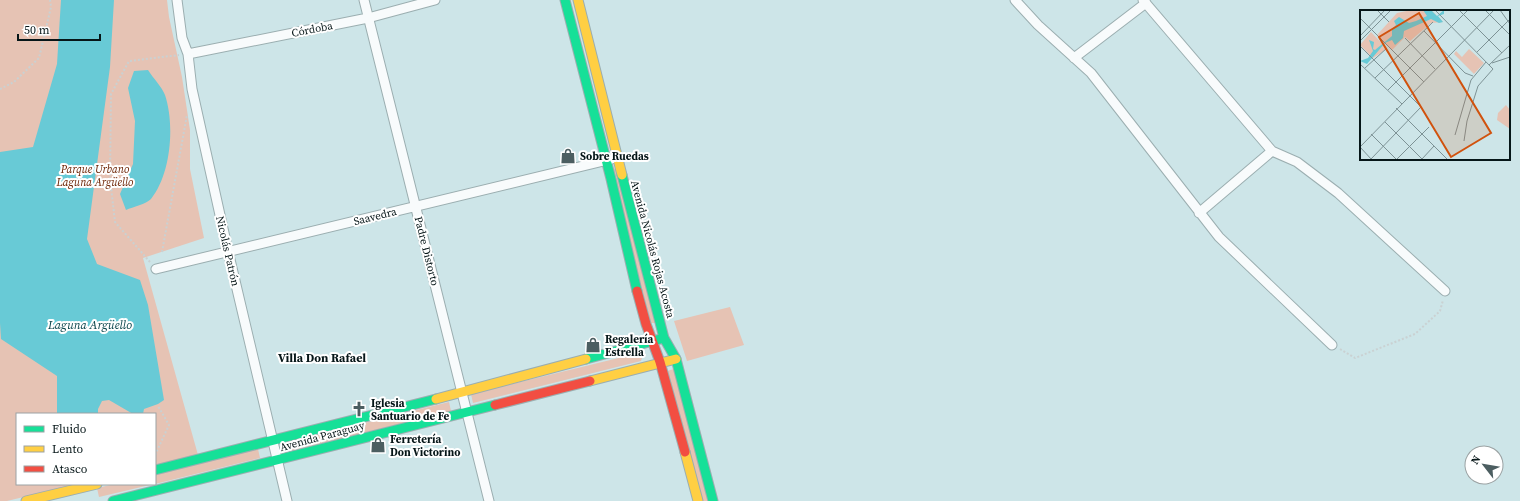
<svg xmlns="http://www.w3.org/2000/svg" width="1520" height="501" viewBox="0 0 1520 501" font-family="'Source Serif 4',serif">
<rect width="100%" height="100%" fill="#cde5e8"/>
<path fill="#e6c3b4" d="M0,0H167L169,17L182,77L190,130V169L204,238L143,258L198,455L155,465V414H17V484H77L7,501H0Z
M616,168L655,323H651L611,170Z
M730,307L744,345L687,361L674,321Z
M639,353L642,358L641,361L473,403L471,394Z
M674,369L708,501H700L667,371Z
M449,402L451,411L290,451L288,442Z
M258,449L260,458L155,484V474Z
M115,484H154L99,497L97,488Z"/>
<path fill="#68cad6" d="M61,0H114L110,67L87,239L97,264L140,280L148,305L164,400L158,404L144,409L143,414H133L109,400L102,401L98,409V414H57V376L1,339L0,323V152L33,147L57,64Z
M148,70C153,78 162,87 165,95C175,125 171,174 151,199C146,204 133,207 126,210L120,194L133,164L135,121L128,88L134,71Z"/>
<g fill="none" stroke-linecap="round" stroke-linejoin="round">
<g stroke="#9baeb0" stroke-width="11">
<path id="street" d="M177,0L182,38L188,54L192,89L228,251L287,501
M364,0L489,501
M1015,0L1038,25L1091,73L1219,237L1332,345
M1143,0L1272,151L1297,162L1338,193L1445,291
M188,54L368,18L435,0
M1074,58L1146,3
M1199,213L1272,151
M156,269L612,159"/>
</g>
<g stroke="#9baeb0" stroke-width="11">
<path id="fast" d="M565,0L611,179L637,291
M622,175L664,338L676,359L713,501
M586,359L664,338
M155,470L436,399
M113,501L495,405"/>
</g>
<g stroke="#9baeb0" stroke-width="11">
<path id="slow" d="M578,0L622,175
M590,381L676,359
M436,399L586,359
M685,452L698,501
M26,501L97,484"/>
</g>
<g stroke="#9baeb0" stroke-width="11">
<path id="jam" d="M637,291L646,324L660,362L685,452
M495,405L590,381"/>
</g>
<path stroke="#cad1d2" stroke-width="2" stroke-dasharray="2 2" stroke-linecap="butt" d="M0,89L14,82L39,58L51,7L50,0
M162,252L187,115
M150,262L115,222L110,178L111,94L129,61L179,55
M1340,349L1355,358L1415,334L1440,311L1443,300
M155,455L169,425L158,406"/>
<use href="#street" stroke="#f8fbfc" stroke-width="9"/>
<use href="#fast" stroke="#16e098" stroke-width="9"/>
<use href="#slow" stroke="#ffcf43" stroke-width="9"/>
<use href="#jam" stroke="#f24e42" stroke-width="9"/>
</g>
<defs>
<g id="shop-bare" transform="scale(1.2)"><path d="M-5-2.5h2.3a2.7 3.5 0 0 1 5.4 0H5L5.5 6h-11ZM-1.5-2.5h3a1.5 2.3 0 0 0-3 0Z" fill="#4c5e61" stroke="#fff" stroke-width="2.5" paint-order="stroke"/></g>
<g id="church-bare" transform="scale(1.2)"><path d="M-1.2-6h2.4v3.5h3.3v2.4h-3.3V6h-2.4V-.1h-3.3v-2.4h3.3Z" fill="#4c5e61" stroke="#fff" stroke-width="2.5" paint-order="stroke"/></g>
</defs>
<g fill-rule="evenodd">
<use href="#shop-bare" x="568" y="156"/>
<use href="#shop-bare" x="593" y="345"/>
<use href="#church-bare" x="359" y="409"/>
<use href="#shop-bare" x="378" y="445"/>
</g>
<g text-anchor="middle" stroke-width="4" stroke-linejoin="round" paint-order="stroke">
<g font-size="11" fill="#061618" stroke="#fff">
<text transform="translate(312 29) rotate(-11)" y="4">Córdoba</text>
<text transform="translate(375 216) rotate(-14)" y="4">Saavedra</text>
<text transform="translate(653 249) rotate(75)" y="4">Avenida Nicolás Rojas Acosta</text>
<text transform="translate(228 251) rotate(77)" y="4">Nicolás Patrón</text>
<text transform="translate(427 251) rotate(76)" y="4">Padre Distorto</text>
<text transform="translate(322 436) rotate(-15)" y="4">Avenida Paraguay</text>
</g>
<g font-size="11" font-weight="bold" fill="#061618" stroke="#fff" text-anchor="start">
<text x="580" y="160">Sobre Ruedas</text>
<text x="605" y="343">Regalería<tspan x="605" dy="13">Estrella</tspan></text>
<text x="371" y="407">Iglesia<tspan x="371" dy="13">Santuario de Fe</tspan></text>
<text x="390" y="443">Ferretería<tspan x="390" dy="13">Don Victorino</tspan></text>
</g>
<g font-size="11" font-style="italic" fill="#6b2100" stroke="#fff">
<text x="95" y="173">Parque Urbano<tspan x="95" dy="13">Laguna Argüello</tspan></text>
</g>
<g font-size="12" font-style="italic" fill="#064249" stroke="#fff">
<text x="90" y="329">Laguna Argüello</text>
</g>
<g font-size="12" font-weight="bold" fill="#061618" stroke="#fff">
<text x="322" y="362">Villa Don Rafael</text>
</g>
</g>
<g transform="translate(1360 10)">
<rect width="150" height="150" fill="#cde5e8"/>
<path d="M51,0H71L83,12L71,13L50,31L45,27L32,40L17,25L37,3ZM11,22L27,39L13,48L0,35ZM109,39L124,53L114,64L94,44L96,41L102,47ZM146,95L150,100V119L137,110L138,103Z" fill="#e6c3b4"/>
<path d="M63,0H71L77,6L84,0V4L78,6L83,12L79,13L71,9L44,21L43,28L35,35L32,30L25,33L7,54L0,51L8,48L13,41L9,30L14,32L13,39L15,40L32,26V19L36,15L34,11L39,7L49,13L56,11L67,6Z" fill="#68cad6"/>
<path fill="none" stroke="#7d9295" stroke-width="1" d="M17,0L29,12M75,0L133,59L118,76L107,111L104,131M99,0L142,43M125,0L150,25M140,0L150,14M0,8L64,72M64,21L105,63L113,66M0,26L25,0M45,28L75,59M0,31L31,0M0,36L61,97L11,149M117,42L150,9M132,53L150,47M0,54L42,94M129,55L150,35M5,58L27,38M15,68L73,12M28,80L108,0M36,98L88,150M25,112L63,150M11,124L36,149M95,125L111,70L126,52M0,137L134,0M0,137L12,150M62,149L74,136M36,150L69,117"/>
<path fill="#d1520d" fill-opacity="0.15" stroke="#d1520d" stroke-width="2" d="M59,3L131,123L91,147L19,27Z"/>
<rect width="150" height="150" fill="none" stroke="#061618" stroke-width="2"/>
</g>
<rect x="16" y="413" width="140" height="72" fill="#ffffff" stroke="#9ba2a3"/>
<rect x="24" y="426" width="20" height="6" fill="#16e098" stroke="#9ba2a3"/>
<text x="52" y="433" font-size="12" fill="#061618">Fluido</text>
<rect x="24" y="446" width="20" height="6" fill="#ffcf43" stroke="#9ba2a3"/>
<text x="52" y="453" font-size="12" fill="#061618">Lento</text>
<rect x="24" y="466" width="20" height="6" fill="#f24e42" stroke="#9ba2a3"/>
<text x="52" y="473" font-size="12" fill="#061618">Atasco</text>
<g transform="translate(1484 465) rotate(301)"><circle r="19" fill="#ffffff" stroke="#9ba2a3"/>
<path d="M0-3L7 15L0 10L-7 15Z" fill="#4c5e61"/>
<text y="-6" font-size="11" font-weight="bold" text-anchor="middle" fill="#061618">N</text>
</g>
<path d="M18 34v6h82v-6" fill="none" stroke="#061618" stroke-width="2"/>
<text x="24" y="34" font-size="12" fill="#061618" stroke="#ffffff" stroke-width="3" paint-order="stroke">50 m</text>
</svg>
